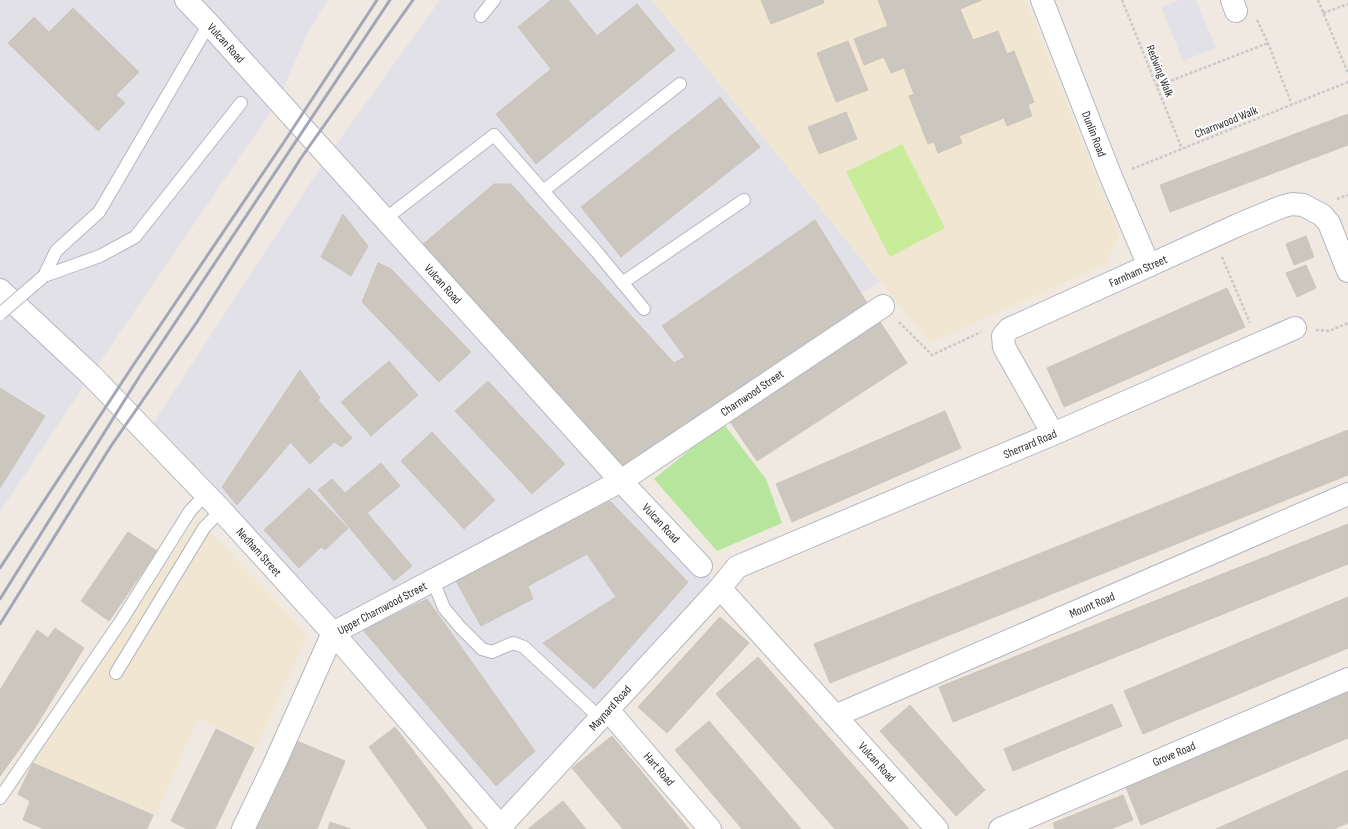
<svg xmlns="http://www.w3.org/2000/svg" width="1348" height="829" viewBox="0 0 1348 829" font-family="'Sofia Sans Condensed',sans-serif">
<rect width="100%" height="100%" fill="#efe9e1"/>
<path fill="#e3e1e8" d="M0,0H328L309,30L278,101L91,375L0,512Z
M440,0H652L880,282L624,433L621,481L720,588L501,826L146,434L328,156Z
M1180,0H1196L1216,48L1183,61L1161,7Z"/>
<path fill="#f0e6d1" d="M652,0H1025L1119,234L1107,263L930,343Z
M197,518L308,635L256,748L198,718L156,815L31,761Z"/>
<path fill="#b6e59e" d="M723,423L766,479L782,523L717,551L654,479Z"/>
<path fill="#c9ec9a" d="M902,144L945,228L890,257L846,172Z"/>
<path fill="#cbc7bf" stroke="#cbc5ba" d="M551,0H568L597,36L637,4L675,50L536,164L496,114L551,69L518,27Z
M761,0H823L824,3L771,24Z
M878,0H982L960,9L973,40L998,31L1007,54L1014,51L1034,102L1028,105L1032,116L1007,126L1004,118L959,136L962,143L938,153L934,142L928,144L909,96L914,94L904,68L891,73L884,57L864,65L854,39L888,26Z
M73,8L139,72L116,95L125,103L98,131L8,43L34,17L49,32Z
M848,41L868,90L836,102L817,53Z
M720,97L760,147L621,257L581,207Z
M846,112L857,139L819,154L808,127Z
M1348,114V145L1170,212L1160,185Z
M494,184H511L674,363L685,357L662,326L815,220L867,303L623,467L421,246Z
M343,214L368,246L351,276L321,257Z
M1306,236L1314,257L1294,265L1286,244Z
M378,263L391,269L471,352L439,382L362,302Z
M1306,265L1316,288L1297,297L1286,273Z
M1227,288L1245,327L1064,407L1047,368Z
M880,322L907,363L757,461L729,420Z
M389,361L418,395L371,436L341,402Z
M300,370L320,398L282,433L291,442L237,505L222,487Z
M488,381L565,464L532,494L455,411Z
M0,388L45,416L0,488Z
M318,400L352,438L342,447L334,442L310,464L282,433Z
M945,411L961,448L792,522L776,484Z
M1348,430V475L830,683L814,644Z
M432,432L495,500L464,529L401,461Z
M381,463L400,486L367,513L412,566L394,581L318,490L332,479L345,493Z
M309,488L348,528L325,550L321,547L299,568L264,530Z
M610,501L688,582L594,689L543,643L616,597L587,554L528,586L533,599L481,626L456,581Z
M1348,524V564L953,722L939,687Z
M128,532L157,551L109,621L81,601Z
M1348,597V648L1143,734L1124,691Z
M427,599L535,751L496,786L363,630Z
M720,617L749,643L667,733L638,707Z
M55,628L84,648L34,729L0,776V690L37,630L48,638Z
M758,657L909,829H835L716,694Z
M1348,692V738L1141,825L1125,785Z
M1112,704L1122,726L1013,771L1004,749Z
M910,705L985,790L956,816L880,731Z
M709,721L801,829H742L675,750Z
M395,727L473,829H428L369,747Z
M216,729L254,748L215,829H187L171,821Z
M612,736L689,829H623L572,768Z
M294,740L345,761L317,829H256Z
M33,763L153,815L147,829H44L23,820L30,801L18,794Z
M1348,770V823L1334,829H1216Z
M1123,795L1133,820L1111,829H1055L1053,823Z
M563,801L586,829H528Z
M330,822L351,829H328Z"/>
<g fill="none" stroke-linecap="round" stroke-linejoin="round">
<g stroke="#b4b7c1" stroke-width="14">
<path id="lane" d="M481,16L494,0
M543,191L680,84
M385,219L494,135L596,251L644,309
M44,276L56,251L99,212L209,24
M44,276L100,256L135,237L241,103
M622,283L744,200
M433,581L444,608L460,627L482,649L492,652L513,643L524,647L600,718
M116,673L204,528L221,510
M0,798L121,621L190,511L206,494"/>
</g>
<g stroke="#b4b7c1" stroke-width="24">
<path id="street" d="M186,0L209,24L621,481L701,566
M1042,0L1111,177L1149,266
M1232,0L1236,11
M1053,434L1004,347L1003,336L1009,329L1238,225L1281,207L1292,204L1303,205L1322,215L1329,223L1348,271
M720,588L937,829
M333,633L503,829
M608,710L710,829
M835,716L1348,494
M243,829L274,765L333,633L621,481L883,306
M500,829L501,826L720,588L737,567L1053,434L1295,328
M1000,829L1348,679"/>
</g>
<g stroke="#b4b7c1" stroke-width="24">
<path id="secondary" d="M0,290L91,375L221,510L333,633"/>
</g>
<path stroke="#c9c9c9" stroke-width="2.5" stroke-dasharray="3 2" stroke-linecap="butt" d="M1122,0L1182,149
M1318,0L1348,73
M1323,13L1348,4
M1257,20L1268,43L1292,105
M1157,86L1268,43
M1132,169L1348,82
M1337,199L1348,195
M1222,257L1250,323
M899,322L932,355L981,332
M1316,330L1329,331L1348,323"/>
<use href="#lane" stroke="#fff" stroke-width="12"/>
<use href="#street" stroke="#fff" stroke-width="22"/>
<use href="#secondary" stroke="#fff" stroke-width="22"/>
<path stroke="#a3a6b8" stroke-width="3" d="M0,568L132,367L284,142L377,0
M0,599L141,374L390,0
M0,624L111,446L197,322L301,158L413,0"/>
<g stroke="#b4b7c1" stroke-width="14" stroke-linecap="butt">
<path id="lane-bridge" d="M0,314L44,276"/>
</g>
<use href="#lane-bridge" stroke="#fff" stroke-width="12"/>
</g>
<g text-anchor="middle" stroke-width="3.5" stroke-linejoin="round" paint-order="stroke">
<g font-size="12" fill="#2e2e2e" stroke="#fff">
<text transform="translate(226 43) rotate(48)" y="4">Vulcan Road</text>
<text transform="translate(1160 71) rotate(68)" y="4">Redwing Walk</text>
<text transform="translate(1226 122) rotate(-22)" y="4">Charnwood Walk</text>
<text transform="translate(1094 134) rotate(69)" y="4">Dunlin Road</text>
<text transform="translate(1138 271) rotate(-24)" y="4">Farnham Street</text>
<text transform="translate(443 284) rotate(48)" y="4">Vulcan Road</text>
<text transform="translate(752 393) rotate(-34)" y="4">Charnwood Street</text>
<text transform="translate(1030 444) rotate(-23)" y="4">Sherrard Road</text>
<text transform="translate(661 523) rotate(47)" y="4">Vulcan Road</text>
<text transform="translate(259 552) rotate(48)" y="4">Nedham Street</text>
<text transform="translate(1092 605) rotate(-23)" y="4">Mount Road</text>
<text transform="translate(382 608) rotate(-28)" y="4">Upper Charnwood Street</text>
<text transform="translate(610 708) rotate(-48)" y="4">Maynard Road</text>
<text transform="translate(1174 754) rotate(-23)" y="4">Grove Road</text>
<text transform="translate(877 762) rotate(48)" y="4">Vulcan Road</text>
<text transform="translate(659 769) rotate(49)" y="4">Hart Road</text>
</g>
</g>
</svg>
